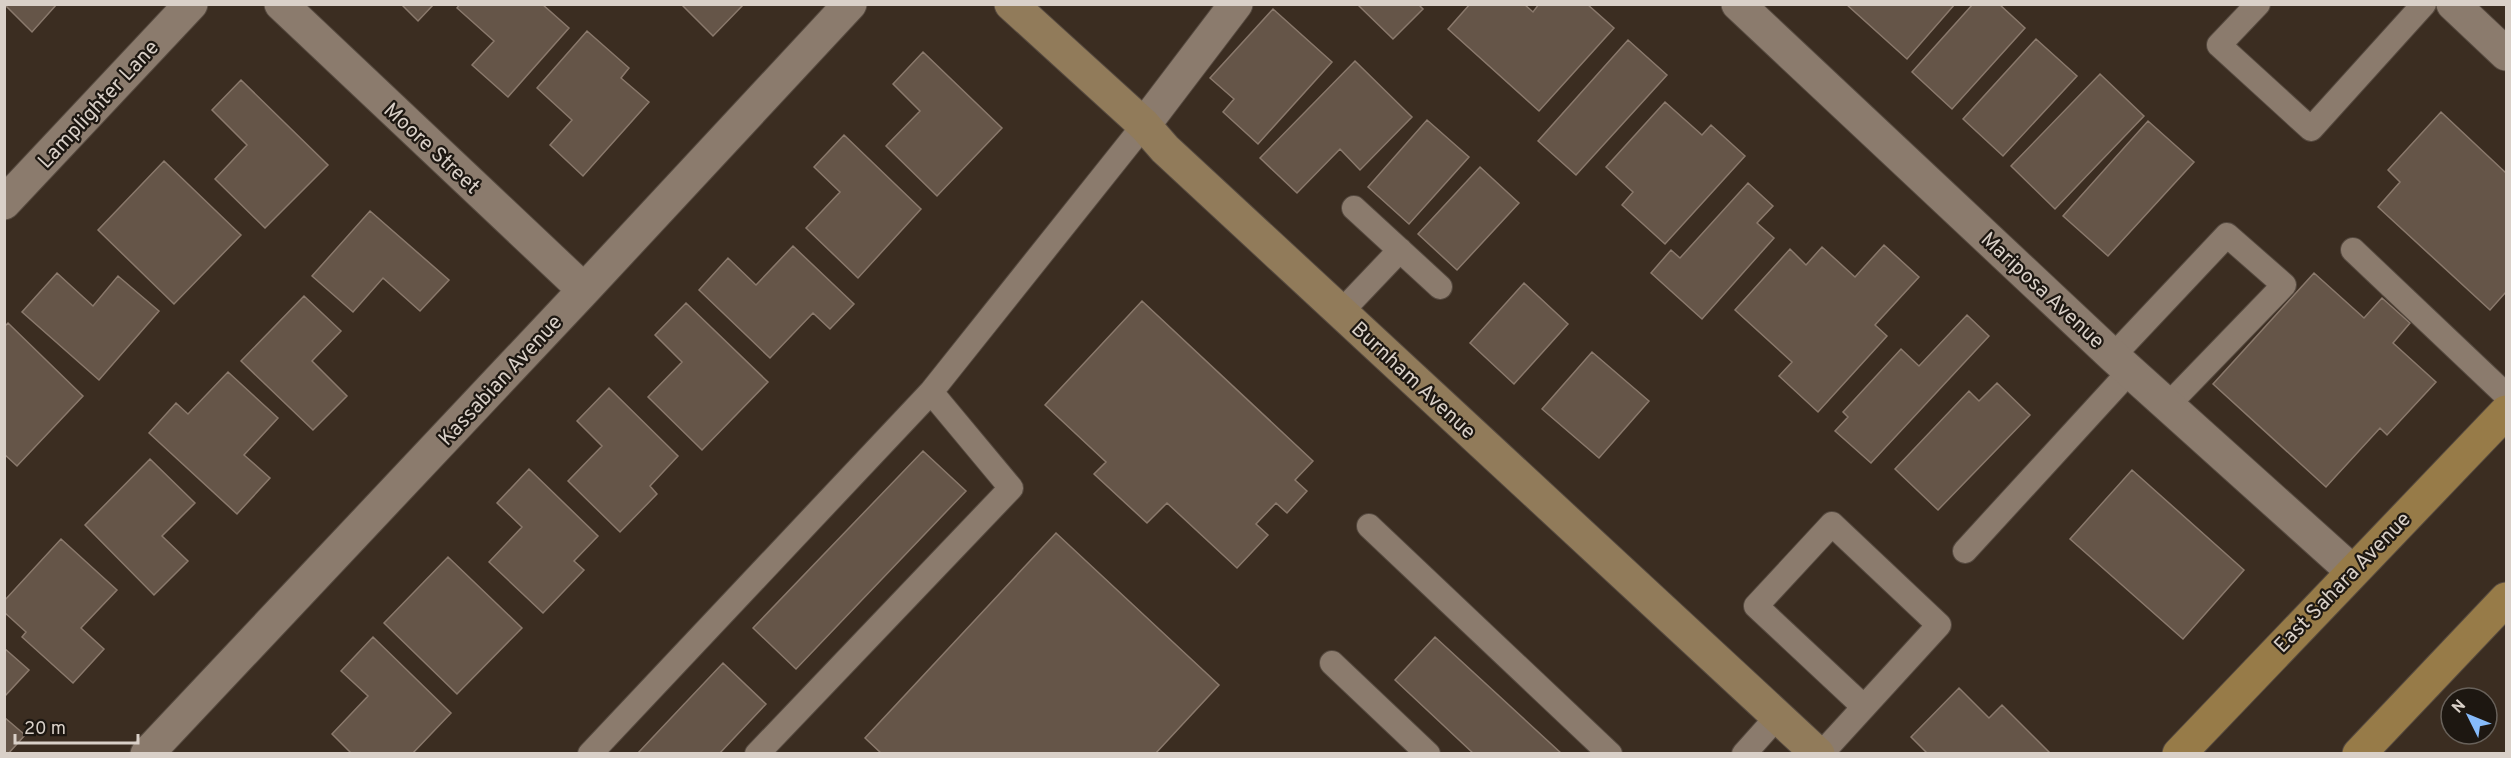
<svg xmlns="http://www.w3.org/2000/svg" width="2511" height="758" viewBox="0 0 2511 758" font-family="Overpass,sans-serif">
<rect width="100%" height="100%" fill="#3b2d21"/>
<path fill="#655548" stroke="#8a796c" stroke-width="1.5" d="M4,4H57L32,32Z
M401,4H434L418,21Z
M460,4H542L569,28L508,97L472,65L494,41L457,8Z
M681,4H744L713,36Z
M1357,4H1418L1423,9L1393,39Z
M1470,4H1524L1533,12L1539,4H1587L1614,28L1539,111L1448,29Z
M1846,4H1955L1907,59Z
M1973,4H1999L2025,28L1952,109L1912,72Z
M1273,9L1332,62L1258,144L1223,112L1234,99L1210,78Z
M587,31L629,68L621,78L649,102L583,176L550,145L572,120L537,88Z
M2036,39L2077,76L2003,156L1963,119Z
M1628,40L1667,75L1576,175L1538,141Z
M923,52L1002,128L937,196L886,146L920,111L893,84Z
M1355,61L1412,117L1360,170L1340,149L1297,193L1260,158Z
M2100,74L2144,116L2055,209L2011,166Z
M241,80L328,165L265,228L215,179L247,145L212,110Z
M1665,102L1702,135L1711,125L1745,156L1665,244L1622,205L1633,192L1606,167Z
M2441,112L2506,173V292L2490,310L2378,207L2400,182L2388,170Z
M1427,120L1469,157L1409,224L1368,187Z
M2148,121L2194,162L2108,256L2063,216Z
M844,135L921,209L858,278L806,228L840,192L814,167Z
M164,161L241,235L174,304L98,230Z
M1480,167L1519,203L1457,270L1418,234Z
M1748,183L1773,206L1757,223L1774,238L1702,319L1651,273L1671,250L1680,258Z
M370,211L449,280L420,311L383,278L353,312L312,276Z
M1884,245L1919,277L1875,325L1887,336L1818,412L1779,376L1792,362L1735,310L1790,249L1806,265L1822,247L1855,277Z
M793,246L854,304L830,329L813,313L770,358L699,290L728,258L756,285Z
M57,273L93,306L118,276L159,311L99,380L22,312Z
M2314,273L2364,318L2382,298L2410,323L2393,343L2436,382L2387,435L2380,428L2326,487L2213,384Z
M1524,283L1568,324L1514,384L1470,343Z
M304,296L341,331L312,361L347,396L313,430L241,361Z
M1142,301L1313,461L1295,480L1307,491L1287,513L1276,503L1256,524L1268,535L1237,568L1167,503L1147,523L1094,474L1106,462L1045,405Z
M686,303L768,382L702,450L648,397L682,362L655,335Z
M1967,315L1989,336L1871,463L1835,431L1848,417L1843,412L1901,349L1919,366Z
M8,323L83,396L17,466L4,454V327Z
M1592,352L1649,401L1599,458L1542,409Z
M228,372L278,418L244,455L270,478L237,514L149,433L176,403L188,414Z
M1997,383L2030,415L1938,510L1895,469L1969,391L1979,401Z
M609,388L678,456L650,486L657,494L620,532L568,481L602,446L577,421Z
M923,451L966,491L796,669L753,628Z
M150,459L195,503L162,536L188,561L154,595L85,525Z
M529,469L598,536L574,561L584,570L543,613L489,562L522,527L497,503Z
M2132,470L2244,570L2183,639L2070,539Z
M1056,533L1219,685L1155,754H882L865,738Z
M61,539L117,590L81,628L104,649L73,683L22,637L26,632L4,612V601Z
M448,557L522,628L457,694L384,623Z
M373,637L451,713L412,754H352L332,734L368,696L341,671Z
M1435,637L1562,754H1474L1395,680Z
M4,648L29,670L4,697Z
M723,663L766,704L719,754H637Z
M1959,688L1989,718L2002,705L2051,754H1928L1911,737Z
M4,717L25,735L8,754H4Z"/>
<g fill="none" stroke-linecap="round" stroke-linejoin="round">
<g stroke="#55493f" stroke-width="26">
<path id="lane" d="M2258,4L2219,45L2311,129L2424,4
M1354,208L1440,287
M2353,250L2506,395
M1341,312L1400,250
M2113,356L2227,235L2284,285L2168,405
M1369,526L1610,754
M1965,551L2130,371
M1332,663L1428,754
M590,754L931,392L1144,125
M757,754L1011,488L931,392
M1744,754L1778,716
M1821,754L1939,625L1832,524L1756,606L1864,707"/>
</g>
<g stroke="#55493f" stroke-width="35">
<path id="street" d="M281,4L584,290
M1738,4L2113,356L2352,571
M2453,4L2506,54
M1144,125L1236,4
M4,203L191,4
M147,754L584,290L850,4"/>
</g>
<g stroke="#55493f" stroke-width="35">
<path id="secondary" d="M1011,4L1144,125L1165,149L1818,754"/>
</g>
<g stroke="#55493f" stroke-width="35">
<path id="primary" d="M2179,754L2506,412
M2359,754L2506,599"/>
</g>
<use href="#lane" stroke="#8b7b6d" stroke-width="24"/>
<use href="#street" stroke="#8b7b6d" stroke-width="33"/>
<use href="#secondary" stroke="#917b5a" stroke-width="33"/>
<use href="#primary" stroke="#977b48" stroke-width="33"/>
</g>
<g text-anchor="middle" stroke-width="4.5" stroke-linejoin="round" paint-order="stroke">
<g font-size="21" fill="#d9d0c8" stroke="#1d1711">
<text transform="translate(98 104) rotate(-47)" y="7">Lamplighter Lane</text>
<text transform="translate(432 148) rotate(43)" y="7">Moore Street</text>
<text transform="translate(2043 290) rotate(43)" y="7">Mariposa Avenue</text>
<text transform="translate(500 380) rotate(-47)" y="7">Kassabian Avenue</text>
<text transform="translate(1414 380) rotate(43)" y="7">Burnham Avenue</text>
<text transform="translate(2342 582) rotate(-46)" y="7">East Sahara Avenue</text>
</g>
</g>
<rect width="2511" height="758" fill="none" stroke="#d9d0c8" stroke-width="12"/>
<g transform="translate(2469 716) rotate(313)"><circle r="28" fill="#1d1711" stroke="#68615a" stroke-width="1.5"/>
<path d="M0-4.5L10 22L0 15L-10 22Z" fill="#86bbfb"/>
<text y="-9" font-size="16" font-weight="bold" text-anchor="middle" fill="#d9d0c8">N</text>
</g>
<path d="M15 734v9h123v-9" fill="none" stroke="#d9d0c8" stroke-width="3"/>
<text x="24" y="734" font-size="18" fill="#d9d0c8" stroke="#1d1711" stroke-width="4.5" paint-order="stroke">20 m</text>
</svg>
